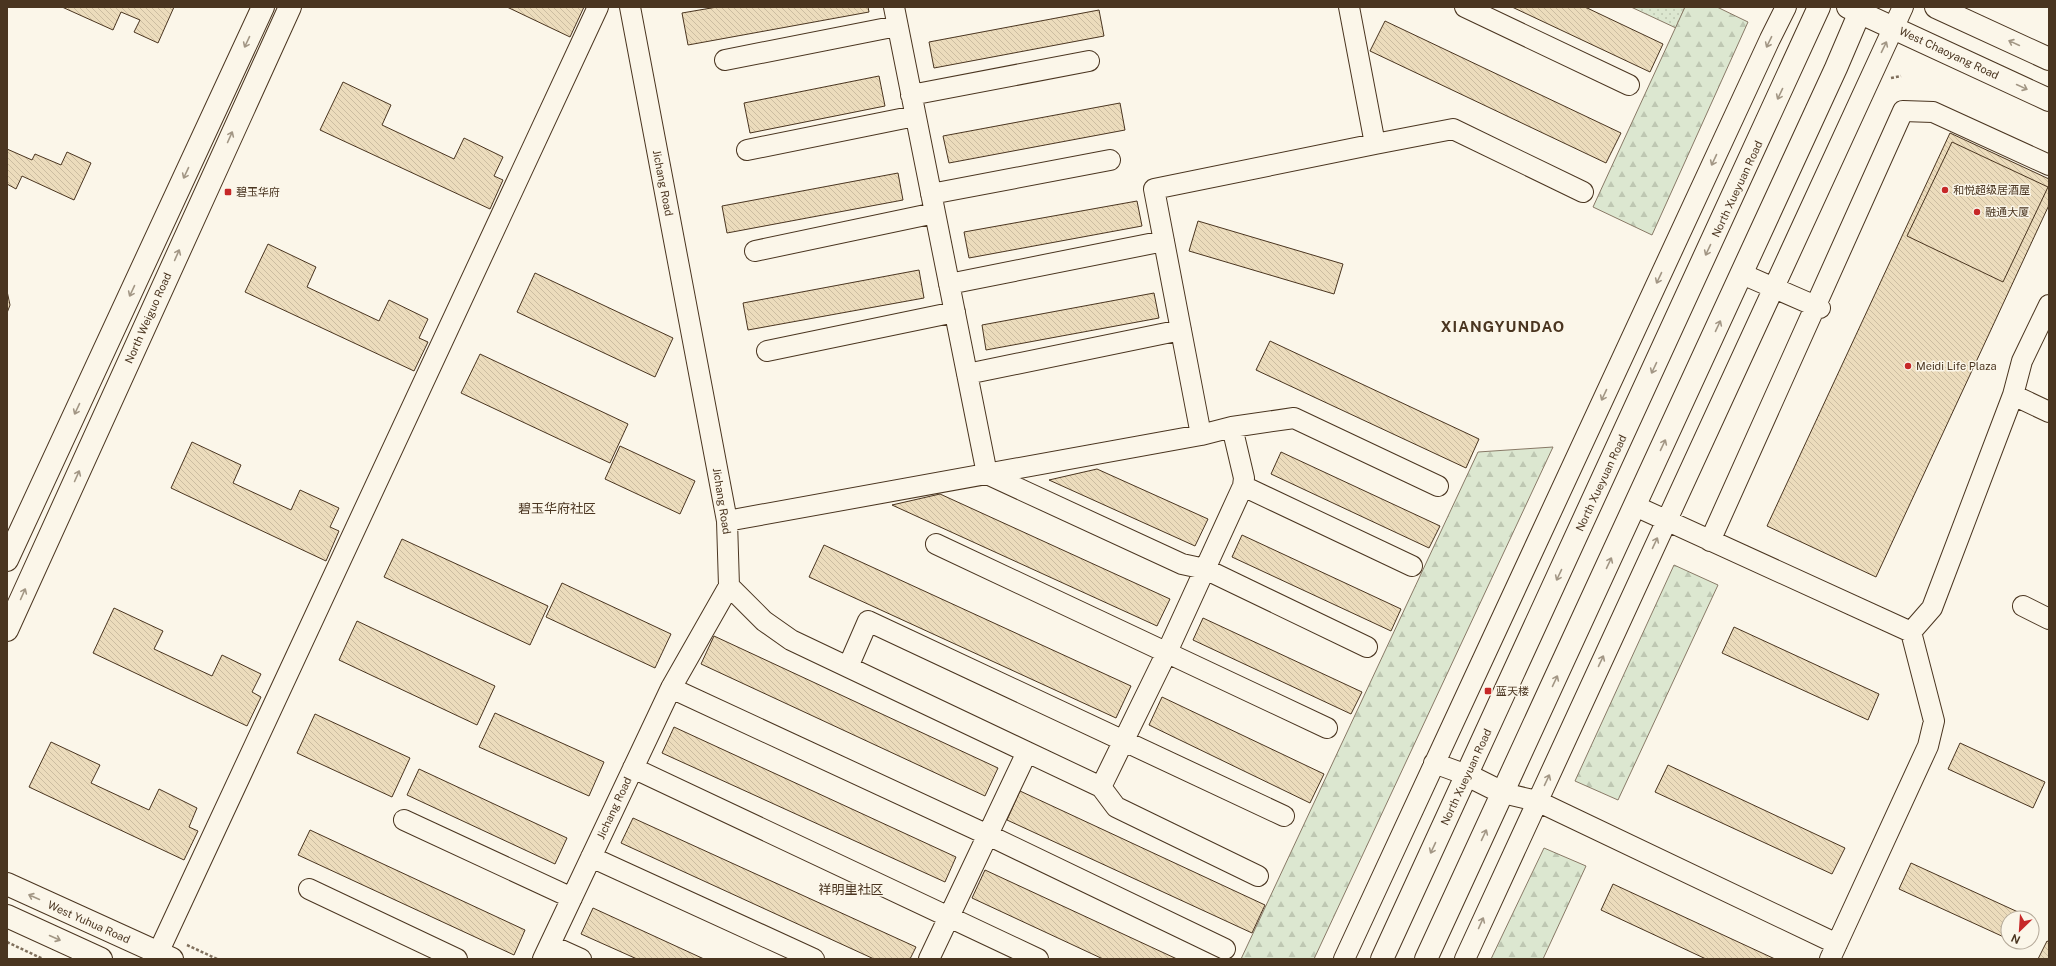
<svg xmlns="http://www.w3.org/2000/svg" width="2056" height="966" viewBox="0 0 2056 966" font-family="'Public Sans','Noto Sans SC',sans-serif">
<defs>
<pattern id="grass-dots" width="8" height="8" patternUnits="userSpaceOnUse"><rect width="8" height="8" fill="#dce7d0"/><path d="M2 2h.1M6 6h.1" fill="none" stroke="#bec7b2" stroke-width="1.8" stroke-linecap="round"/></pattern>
<pattern id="forest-firs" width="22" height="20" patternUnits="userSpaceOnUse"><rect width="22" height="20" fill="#dce7d0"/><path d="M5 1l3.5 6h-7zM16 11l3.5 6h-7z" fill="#bec7b2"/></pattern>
<pattern id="building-back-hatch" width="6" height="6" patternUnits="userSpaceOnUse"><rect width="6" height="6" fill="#ecdcbc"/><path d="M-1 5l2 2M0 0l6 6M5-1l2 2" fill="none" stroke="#ccbda1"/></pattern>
</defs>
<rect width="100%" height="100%" fill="#fbf6e9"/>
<path fill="url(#grass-dots)" stroke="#887966" d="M1631,7H1685L1676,28Z"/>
<path fill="url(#forest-firs)" stroke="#887966" d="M1685,7H1717L1748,22L1652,235L1593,207Z
M1553,447L1314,959H1241L1478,452Z
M1674,565L1718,585L1618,800L1575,781Z
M1544,848L1586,866L1543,959H1491Z"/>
<path fill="url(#building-back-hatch)" stroke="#4a3520" d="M62,7H174L158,43L134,32L140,20L121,12L113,30Z
M507,7H584L570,37Z
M717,7H868L869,12L688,45L682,13Z
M1512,7H1585L1663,44L1650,72Z
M1099,10L1104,36L934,68L929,42Z
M1385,21L1621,133L1606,163L1370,51Z
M879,76L885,106L750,133L744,103Z
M343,82L391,105L382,125L454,159L464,138L503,157L494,176L503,180L490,209L320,130Z
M1120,103L1125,130L949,163L943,136Z
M1950,133L2049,179V205L1876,577L1767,526Z
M1952,142L2048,187L2003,282L1907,236Z
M7,149L32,160L35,154L61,165L67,152L91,163L74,200L22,176L16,189L7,184Z
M898,173L903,200L727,233L722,206Z
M1137,201L1142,226L969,258L964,232Z
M1198,221L1343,264L1334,294L1189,251Z
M268,244L316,267L307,287L379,321L389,300L428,319L419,338L428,342L414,371L245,292Z
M919,270L924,298L748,330L743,303Z
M535,273L673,338L655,377L517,312Z
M7,291L10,305L7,313Z
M1154,293L1159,318L986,350L982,325Z
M1270,341L1479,439L1466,468L1256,370Z
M480,354L628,424L610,463L461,393Z
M192,442L241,465L233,483L291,510L300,490L339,508L330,527L339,531L326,561L171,488Z
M620,446L695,481L680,514L605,479Z
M1281,452L1440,526L1429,548L1271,474Z
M1097,469L1208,519L1195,546L1049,480Z
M940,494L1170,599L1157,626L892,505Z
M1242,535L1401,609L1391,631L1232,557Z
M402,539L548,606L530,645L384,577Z
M824,545L1131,686L1116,718L809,577Z
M562,583L671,634L655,668L546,617Z
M114,608L163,631L154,649L212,676L222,655L261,674L252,692L261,697L247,726L93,653Z
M1203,618L1362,692L1351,714L1193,640Z
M357,621L495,686L477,725L339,660Z
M1734,627L1879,694L1868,720L1722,653Z
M714,636L998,768L985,796L701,664Z
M1162,697L1324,774L1310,803L1149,725Z
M495,713L604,762L589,796L479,747Z
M315,714L410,758L392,797L297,753Z
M674,727L956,857L945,882L662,753Z
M51,742L100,765L91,783L149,810L159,789L197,808L189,827L198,831L184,860L29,787Z
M1960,743L2045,782L2033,808L1948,769Z
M1668,765L1845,848L1832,874L1655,792Z
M419,769L567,838L555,864L407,795Z
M1020,791L1265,905L1252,933L1007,820Z
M633,818L916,947L910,959H874L621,843Z
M310,830L525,930L514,955L298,855Z
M1911,863L2018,912L2015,918H2008V934L2006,938L1899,889Z
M985,870L1177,959H1103L972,898Z
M1613,884L1775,959H1706L1601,910Z
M593,908L704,959H637L581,934Z
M2047,941L2049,942V959H2038Z"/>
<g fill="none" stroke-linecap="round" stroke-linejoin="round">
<g stroke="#4a3520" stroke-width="22">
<path id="minor" d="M894,7L987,474L1182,564L1205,569L1367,647
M1465,7L1629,85
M725,60L897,26
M911,95L1089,61
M1375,144L1453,129L1583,192
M747,150L915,116
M931,194L1110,160
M755,251L935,213
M1742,274L1820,308
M949,284L1164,241
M767,351L955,312
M967,374L1181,330
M2013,395L2049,412
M1201,435L1154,189L1375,144L1349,7
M1243,486L1412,566
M1635,506L1911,632
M727,521L1201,435L1232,427L1294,418L1438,486
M1710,541L1903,111L1933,112L2049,165
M936,544L1327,728
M729,586L764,621L791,640L1027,752L929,959
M2023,606L2049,619
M848,667L868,621L1284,816
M671,688L988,835L1225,949
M1027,752L1101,787L1167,652L1243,486L1244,478L1232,427
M1434,763L1467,775
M633,768L1038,959
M1101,787L1116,807L1258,876
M1503,793L1537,801L1837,944
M404,820L572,898
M591,857L814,959
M309,889L457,959
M550,945L581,959
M158,953L598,7
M543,959L671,688L729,586L727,521L630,7
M1344,959L1770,39L1786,7
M1465,959L1903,7
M1830,959L1928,746L1934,721L1911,632L1932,608L2013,395L2022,361L2049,305"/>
</g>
<g stroke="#4a3520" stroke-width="24">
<path id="major" d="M1848,7L2049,100
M1936,7L2049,59
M7,560L263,7
M7,630L290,7
M1467,775L1503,793
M7,884L172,959
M7,916L101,959
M1382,959L1819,7
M1426,959L1836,68L1862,7"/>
</g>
<path stroke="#7f6f5c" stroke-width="2.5" stroke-dasharray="3 2" stroke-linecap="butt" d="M1891,78L1901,76
M7,942L43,959
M187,945L217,959"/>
<use href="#minor" stroke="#fbf6e9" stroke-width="20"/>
<use href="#major" stroke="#fbf6e9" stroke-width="22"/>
</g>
<defs><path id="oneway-shaft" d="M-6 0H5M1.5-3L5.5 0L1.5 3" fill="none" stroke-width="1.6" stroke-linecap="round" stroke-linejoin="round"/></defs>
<g stroke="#a29684">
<use href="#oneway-shaft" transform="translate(247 42) rotate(115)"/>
<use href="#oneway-shaft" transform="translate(1769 42) rotate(116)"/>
<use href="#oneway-shaft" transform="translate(2014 43) rotate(-155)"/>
<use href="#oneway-shaft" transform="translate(1884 47) rotate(-64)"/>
<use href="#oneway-shaft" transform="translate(2022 87) rotate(25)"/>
<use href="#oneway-shaft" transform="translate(1780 94) rotate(115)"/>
<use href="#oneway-shaft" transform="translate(230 137) rotate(-66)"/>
<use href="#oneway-shaft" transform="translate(1714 160) rotate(115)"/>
<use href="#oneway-shaft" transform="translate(186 173) rotate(115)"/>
<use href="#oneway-shaft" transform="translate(1708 250) rotate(115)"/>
<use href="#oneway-shaft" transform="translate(177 255) rotate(-66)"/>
<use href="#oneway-shaft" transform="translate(1659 278) rotate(115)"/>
<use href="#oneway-shaft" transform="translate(132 291) rotate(115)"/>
<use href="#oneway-shaft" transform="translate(1718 326) rotate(-65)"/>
<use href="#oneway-shaft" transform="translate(1654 368) rotate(115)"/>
<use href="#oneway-shaft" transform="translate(1604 395) rotate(115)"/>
<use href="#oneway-shaft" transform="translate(77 409) rotate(115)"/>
<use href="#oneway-shaft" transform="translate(1663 445) rotate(-65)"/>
<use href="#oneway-shaft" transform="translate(77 476) rotate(-66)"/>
<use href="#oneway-shaft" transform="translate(1655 543) rotate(-65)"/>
<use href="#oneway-shaft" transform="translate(1609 563) rotate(-65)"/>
<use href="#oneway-shaft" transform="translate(1559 575) rotate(115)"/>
<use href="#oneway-shaft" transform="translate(23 594) rotate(-66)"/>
<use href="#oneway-shaft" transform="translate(1601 661) rotate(-65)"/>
<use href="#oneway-shaft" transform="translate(1555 681) rotate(-65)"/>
<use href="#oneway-shaft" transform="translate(1547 780) rotate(-65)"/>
<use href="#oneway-shaft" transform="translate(1484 835) rotate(-65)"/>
<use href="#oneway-shaft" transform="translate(1433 848) rotate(115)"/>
<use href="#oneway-shaft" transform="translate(34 897) rotate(-156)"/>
<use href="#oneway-shaft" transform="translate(1481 923) rotate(-66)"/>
<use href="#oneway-shaft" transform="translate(55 938) rotate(24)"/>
</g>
<g fill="#c62828" stroke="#fbf6e9" stroke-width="1.5">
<circle cx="1945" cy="190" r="4"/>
<rect x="224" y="188" width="8" height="8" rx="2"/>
<circle cx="1977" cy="212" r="4"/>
<circle cx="1908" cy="366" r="4"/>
<rect x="1484" y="687" width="8" height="8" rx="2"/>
</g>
<g text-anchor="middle" stroke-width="3" stroke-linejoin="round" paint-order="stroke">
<g font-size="11" fill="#4a3520" stroke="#fbf6e9">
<text transform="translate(1949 53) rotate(25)" y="4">West Chaoyang Road</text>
<text transform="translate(663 183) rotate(79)" y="4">Jichang Road</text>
<text transform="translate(1737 189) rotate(-65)" y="4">North Xueyuan Road</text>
<text transform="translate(148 318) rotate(-66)" y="4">North Weiguo Road</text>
<text transform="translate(1601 483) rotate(-65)" y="4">North Xueyuan Road</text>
<text transform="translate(722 501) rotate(81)" y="4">Jichang Road</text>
<text transform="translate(1466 777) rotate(-65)" y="4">North Xueyuan Road</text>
<text transform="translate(614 808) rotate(-65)" y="4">Jichang Road</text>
<text transform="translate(89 922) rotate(24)" y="4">West Yuhua Road</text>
</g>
<g font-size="11" fill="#4a3520" stroke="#fbf6e9" text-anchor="start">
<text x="1953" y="194">和悦超级居酒屋</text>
<text x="236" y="196">碧玉华府</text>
<text x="1985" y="216">融通大厦</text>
<text x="1916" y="370">Meidi Life Plaza</text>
<text x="1496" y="695">蓝天楼</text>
</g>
<g font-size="13" fill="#4a3520" stroke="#fbf6e9">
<text x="557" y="513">碧玉华府社区</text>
<text x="851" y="894">祥明里社区</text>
</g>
<g font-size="15" font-weight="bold" letter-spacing="1" fill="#4a3520" stroke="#fbf6e9">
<text x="1503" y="332">XIANGYUNDAO</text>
</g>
</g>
<rect width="2056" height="966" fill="none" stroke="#4a3520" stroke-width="16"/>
<g transform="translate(2020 930) rotate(205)"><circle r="19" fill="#fbf6e9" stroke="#b4a999"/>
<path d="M0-3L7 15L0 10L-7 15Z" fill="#c62828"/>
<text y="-6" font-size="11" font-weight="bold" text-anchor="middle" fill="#4a3520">N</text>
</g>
</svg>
